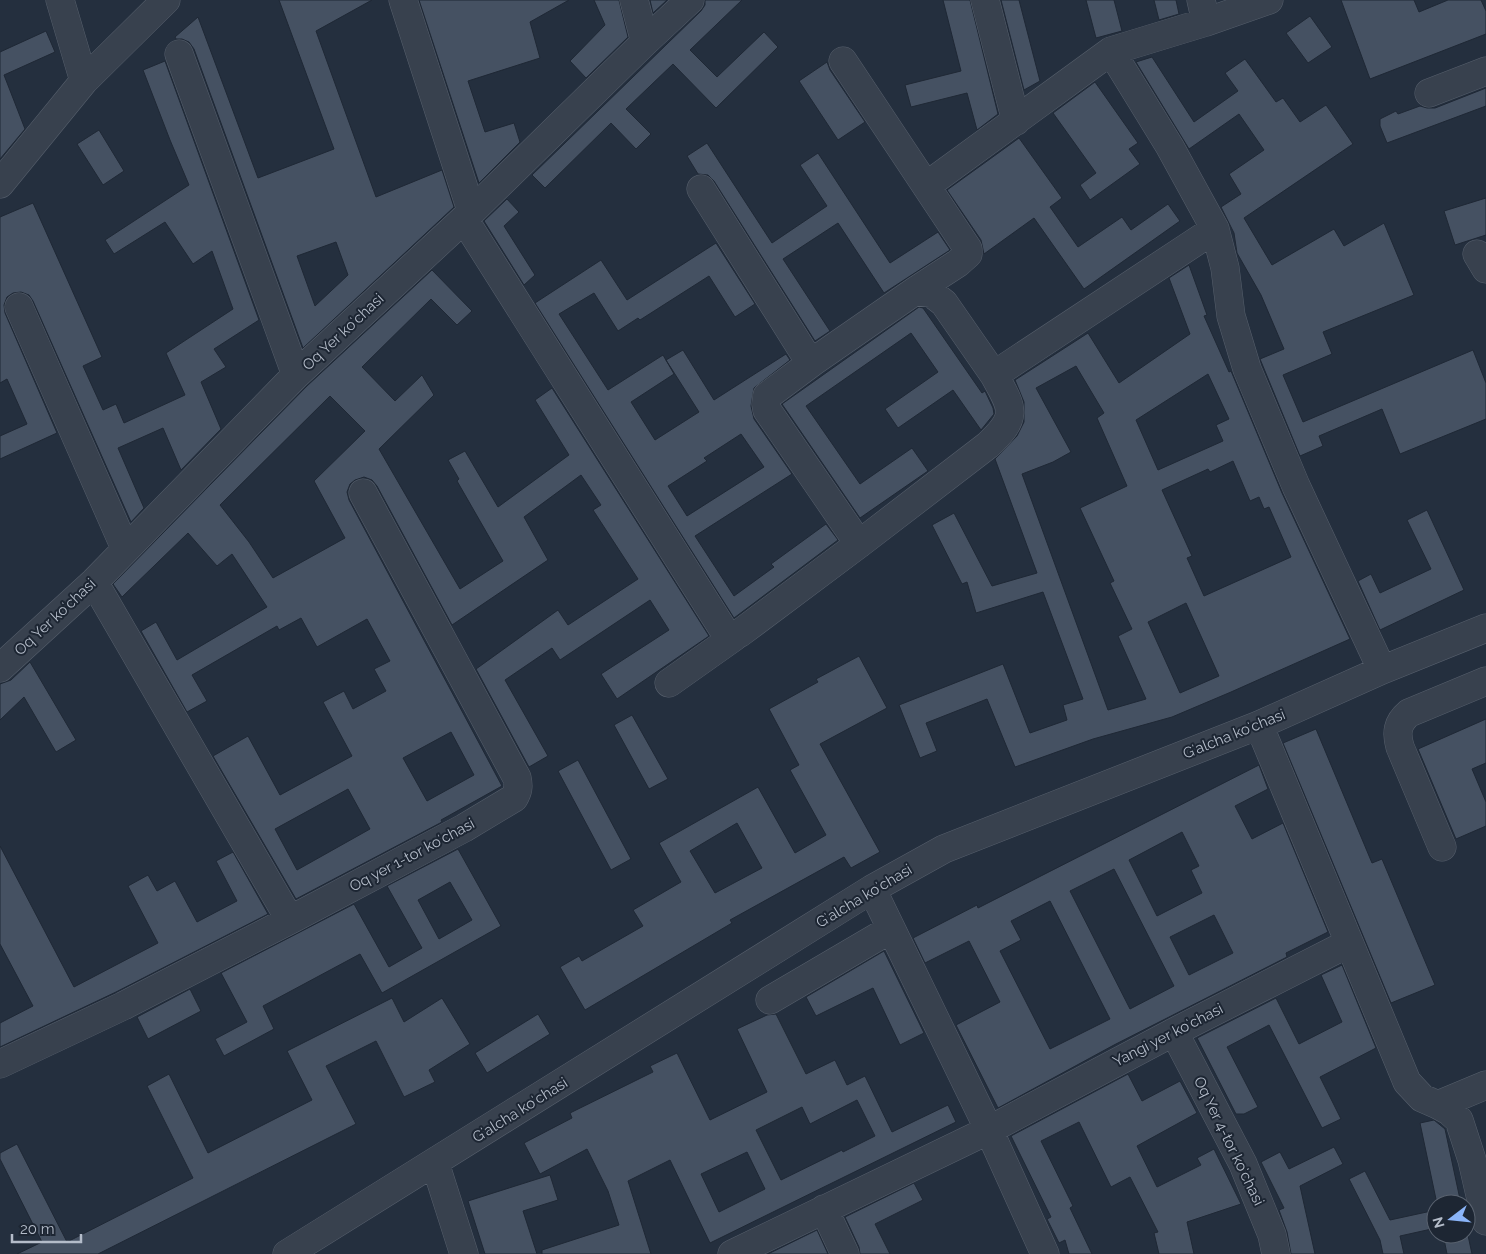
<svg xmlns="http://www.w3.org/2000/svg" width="1486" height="1254" viewBox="0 0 1486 1254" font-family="Raleway,sans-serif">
<rect width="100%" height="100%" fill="#242f3e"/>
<path fill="#455162" stroke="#1f2835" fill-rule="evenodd" d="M279,0H372L316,31L376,197L442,170L454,207L303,348L194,49L189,42L182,39H176L175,37L198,17L258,178L334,149ZM336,242L348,275L315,306L297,256Z
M419,0H569L530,22L540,58L468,81L485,132L514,123L520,142L479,183Z
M594,0H619L628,37L586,78L570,61L605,25Z
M650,0H667L653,13Z
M705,0H742L690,50L717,77L764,32L778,47L716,108L673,64L626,109L651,134L636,149L611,123L545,188L532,175L701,11L705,5Z
M943,0H970L998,114L977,130L967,93L911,107L905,85L961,71Z
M1001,0H1019L1040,81L1024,90Z
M1086,0H1114L1122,31L1096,38Z
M1154,0H1176L1179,14L1159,20Z
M1341,0H1414L1419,12L1448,0H1481L1486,11V34L1370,79Z
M1310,16L1332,47L1308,63L1286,33Z
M46,31L55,52L4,75L25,129L0,159V52Z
M1152,57L1194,122L1238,91L1225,73L1245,59L1276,102L1283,98L1300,122L1326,105L1353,144L1244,218L1272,265L1334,229L1344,246L1384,223L1414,295L1323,332L1332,354L1283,375L1303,422L1473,350L1486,383V419L1400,454L1382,409L1319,436L1323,446L1300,456L1260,359L1284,349L1261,295L1237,253L1234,233L1221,207L1241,194L1229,174L1264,150L1239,114L1189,149L1136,62Z
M165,61L259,320L214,349L226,367L201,382L221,429L181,470L163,428L118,448L144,508L131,522L33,301L29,295L21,292L13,293L7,297L4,305L5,313L57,433L0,459V436L27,424L7,379L0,383V217L33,203L102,357L83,366L103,410L116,404L124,423L185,395L166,353L233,309L212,251L193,264L165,222L114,254L105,240L189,185L170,140L143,70Z
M827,62L830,70L865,122L838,140L799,81Z
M1095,82L1138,143L1129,149L1140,164L1090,200L1080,185L1096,173L1053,113Z
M1486,88V106L1387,143L1380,126V119L1396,111L1398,114L1420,106L1427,108H1435Z
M99,130L124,171L103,185L77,144Z
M1019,138L1062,198L1050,207L1078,247L1122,217L1131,230L1168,204L1180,221L1084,289L1034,218L984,254L981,240L947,190Z
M707,143L772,243L827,206L800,165L818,153L890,263L938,232L950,250L884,293L838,223L783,259L830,331L815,341L714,181L708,175L698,174L687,156Z
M1486,198V235L1455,245L1444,211Z
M507,199L519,212L504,226L535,275L524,285L484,221Z
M716,243L755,304L735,317L709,276L640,320L638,318L618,331L594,293L559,314L608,390L663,355L674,374L631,402L655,440L699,412L666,360L683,350L714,400L786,354L790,360L754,388L751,406L754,419L792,474L695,536L734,596L774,567L771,564L826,524L838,540L734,618L535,303L601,260L627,300ZM741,434L764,467L687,516L668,486L707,461L704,458Z
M1189,265L1207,315L1204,316L1229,372L1231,371L1282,493L1350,639L1231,692L1172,717L1093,739L1015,767L987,699L926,723L937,751L920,758L899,705L1003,664L1030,733L1067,720L1063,705L1083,699L1043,592L976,613L967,582L962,584L932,525L954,513L992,586L1037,573L995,459L1017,436L1024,422V402L1015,380L1088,333L1119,383L1190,334L1169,278ZM1076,366L1104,413L1097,418L1127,486L1080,508L1114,581L1110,583L1132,629L1118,636L1146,699L1108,710L1022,474L1053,462L1071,452L1036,388ZM1208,374L1229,419L1216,425L1223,441L1158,470L1136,420ZM1233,461L1250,501L1259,497L1264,509L1269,507L1291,557L1204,596L1187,558L1192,556L1162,490L1208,469L1210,472ZM1186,603L1219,676L1180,693L1148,622Z
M432,270L472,311L457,325L431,299L362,367L395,401L422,375L434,395L379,449L460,589L503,561L457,481L459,479L448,460L465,451L498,507L569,455L535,400L552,388L709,636L617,699L601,674L669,630L650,600L560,660L552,648L505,680L548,756L529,767L476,669L558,610L568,625L638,579L593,510L601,505L581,475L524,517L548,560L452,625L377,486L372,480L364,477L355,480L350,484L347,492L349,500L502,786L441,820L442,822L296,899L213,756L248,736L280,795L352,756L323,702L344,691L353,709L386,691L374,669L390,661L367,619L317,647L301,618L279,630L277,626L192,675L207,701L187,712L141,631L156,622L177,660L267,607L232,554L217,566L188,533L122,597L113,584L307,386ZM330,396L365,431L314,481L345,538L273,578L249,542L220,505ZM451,732L474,775L427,801L403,758ZM348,789L370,829L297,870L275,829Z
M919,307L923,308L982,393L985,391L993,408L994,414L981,430L953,390L898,428L885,409L938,372L911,333L806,406L860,484L912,448L928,471L860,518L782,404Z
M1427,510L1464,590L1380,630L1358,581L1371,574L1380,593L1431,569L1407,520Z
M859,656L887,708L820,744L880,852L851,868L844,857L730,920L732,923L585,1010L560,967L579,956L582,961L643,926L633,910L681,882L659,843L758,787L795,853L826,835L790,770L799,765L769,709L818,682L816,679ZM737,823L762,868L715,893L690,851Z
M30,662L76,740L56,752L24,697L0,720V684L11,680Z
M632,715L668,779L649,789L614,725Z
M1486,719V763L1472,769L1486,802V826L1456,839L1418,749Z
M1316,729L1372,863L1382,859L1435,985L1391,1003L1283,743Z
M578,760L631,859L611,870L558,771Z
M1259,765L1268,789L1235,806L1252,839L1283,823L1328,932L1286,953L1287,957L1114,1045L998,1108L956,1025L1000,1002L969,941L925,963L913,938L977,905L978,908ZM1182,832L1199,866L1191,870L1202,893L1157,916L1129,860ZM1114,869L1174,986L1130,1009L1070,891ZM1050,901L1110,1019L1050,1049L1000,951L1021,940L1011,921ZM1214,915L1233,953L1189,975L1170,937Z
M0,846L74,987L158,943L128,886L148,875L157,891L175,881L197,922L237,901L216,861L233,852L268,914L116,992L0,1047V1023L33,1006L0,944Z
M458,849L501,926L382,993L360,954L263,1006L274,1029L224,1056L215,1039L247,1022L221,973L354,904L389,967L422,948L387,886ZM450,882L472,920L439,939L418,900Z
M884,951L924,1033L900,1045L873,988L816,1016L806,997Z
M1342,965L1376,1048L1320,1077L1341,1119L1322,1128L1269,1025L1227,1047L1258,1107L1244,1114H1236L1197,1038L1276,998L1299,1044L1342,1022L1321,975Z
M190,989L201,1011L148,1039L137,1017Z
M392,998L404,1022L442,998L470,1044L429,1070L435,1082L404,1097L376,1041L326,1066L356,1124L98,1254H17L42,1242L0,1159V1153L17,1144L67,1242L193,1178L147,1086L169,1074L208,1153L312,1100L287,1051Z
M538,1014L550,1034L487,1073L475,1053Z
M776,1014L806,1074L835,1060L847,1085L865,1076L892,1132L948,1105L956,1122L710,1243L670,1160L628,1181L651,1254H542V1250L619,1225L608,1191L587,1149L540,1174L524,1143L572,1118L570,1113L653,1072L650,1066L677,1053L710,1120L767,1092L737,1029L767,1015ZM857,1100L875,1136L843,1152L842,1150L781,1180L756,1130L802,1107L810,1124ZM747,1152L765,1189L719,1212L701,1174Z
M1128,1074L1142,1101L1180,1081L1197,1113L1137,1146L1157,1187L1201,1165L1197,1158L1214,1149L1241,1204L1187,1222L1194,1254H1159L1154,1233L1158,1232L1130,1177L1111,1187L1079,1122L1041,1141L1073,1206L1070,1208L1092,1254H1069L1065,1240L1059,1243L1047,1219L1051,1217L1011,1136Z
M1434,1120L1445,1129L1461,1204H1437L1420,1123Z
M1334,1147L1343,1164L1300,1186L1315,1254H1291L1287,1232L1279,1210L1284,1208L1261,1162L1280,1152L1289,1169Z
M1365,1171L1390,1220L1436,1210V1228L1400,1236L1404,1254H1383L1380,1240L1349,1179Z
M550,1175L558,1200L523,1211L537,1254H485L468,1201Z
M914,1183L923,1200L875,1224L890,1254H860L859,1247L845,1217Z
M1466,1226L1472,1254H1447L1443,1234H1466Z
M817,1230L828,1254H768Z"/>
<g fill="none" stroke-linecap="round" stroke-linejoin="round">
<g stroke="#565f6c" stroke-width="29">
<path id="minor" d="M60,0L84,81
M403,0L471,210
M634,0L645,42
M985,0L1016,121
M1201,0L1206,22
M1111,51L1170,147L1215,229L1225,268L1231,316L1247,369L1296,486L1382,670
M179,54L296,375
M843,61L968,249V254L958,263L915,291
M1429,93L1486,71
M0,184L84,81L166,0
M926,186L1111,51L1206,22L1269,0
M701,189L806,356L814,361L915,291L931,293L944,303L994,375
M464,219L726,634C731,638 734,636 740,633L859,544L988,445C1019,416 1013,409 994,375L1215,229
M1477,254L1486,269
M19,307L125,548
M814,361L767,396L766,404L767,410L859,544
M94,582L290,920
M0,668L94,582L296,375L464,219L645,42L690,0
M669,683L734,637
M1259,725L1407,1082L1422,1098L1438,1105L1486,1085
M1442,847L1400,747C1396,733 1397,723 1409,713L1486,681
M872,889L989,1130L1045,1254
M770,1000L891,929
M1174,1032L1243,1164L1272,1235L1276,1254
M0,1064L123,1006L290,920L464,828L514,798C518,791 519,787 517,778L363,493
M1438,1105L1449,1111L1459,1120L1472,1160L1486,1221
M435,1163L464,1254
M824,1209L845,1254
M287,1254L872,889L944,849L1259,725L1382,670L1486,628
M732,1254L989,1130L1174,1032L1349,943"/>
</g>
<use href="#minor" stroke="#38414e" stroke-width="28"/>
</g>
<g text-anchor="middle" stroke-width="4" stroke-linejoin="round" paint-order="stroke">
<g font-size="15" fill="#b4bcc9" stroke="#1d2633">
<text transform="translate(343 332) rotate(-43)" y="5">Oq Yer koʻchasi</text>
<text transform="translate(55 617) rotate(-43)" y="5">Oq Yer koʻchasi</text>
<text transform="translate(1234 734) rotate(-22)" y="5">Gʻalcha koʻchasi</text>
<text transform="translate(412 855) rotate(-28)" y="5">Oq yer 1-tor koʻchasi</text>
<text transform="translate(864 896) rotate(-31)" y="5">Gʻalcha koʻchasi</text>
<text transform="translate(1168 1035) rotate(-27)" y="5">Yangi yer koʻchasi</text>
<text transform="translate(520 1110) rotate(-32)" y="5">Gʻalcha koʻchasi</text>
<text transform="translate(1229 1141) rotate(64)" y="5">Oq Yer 4-tor koʻchasi</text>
</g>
</g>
<g transform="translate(1451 1219) rotate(254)"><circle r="24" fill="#1d2633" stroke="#59626f"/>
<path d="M0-4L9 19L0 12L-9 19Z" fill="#8ab4f8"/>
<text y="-8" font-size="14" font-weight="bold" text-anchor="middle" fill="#b4bcc9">N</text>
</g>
<path d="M12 1234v8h69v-8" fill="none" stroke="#b4bcc9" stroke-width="2.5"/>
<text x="20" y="1234" font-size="15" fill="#b4bcc9" stroke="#1d2633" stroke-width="4" paint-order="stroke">20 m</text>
</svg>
